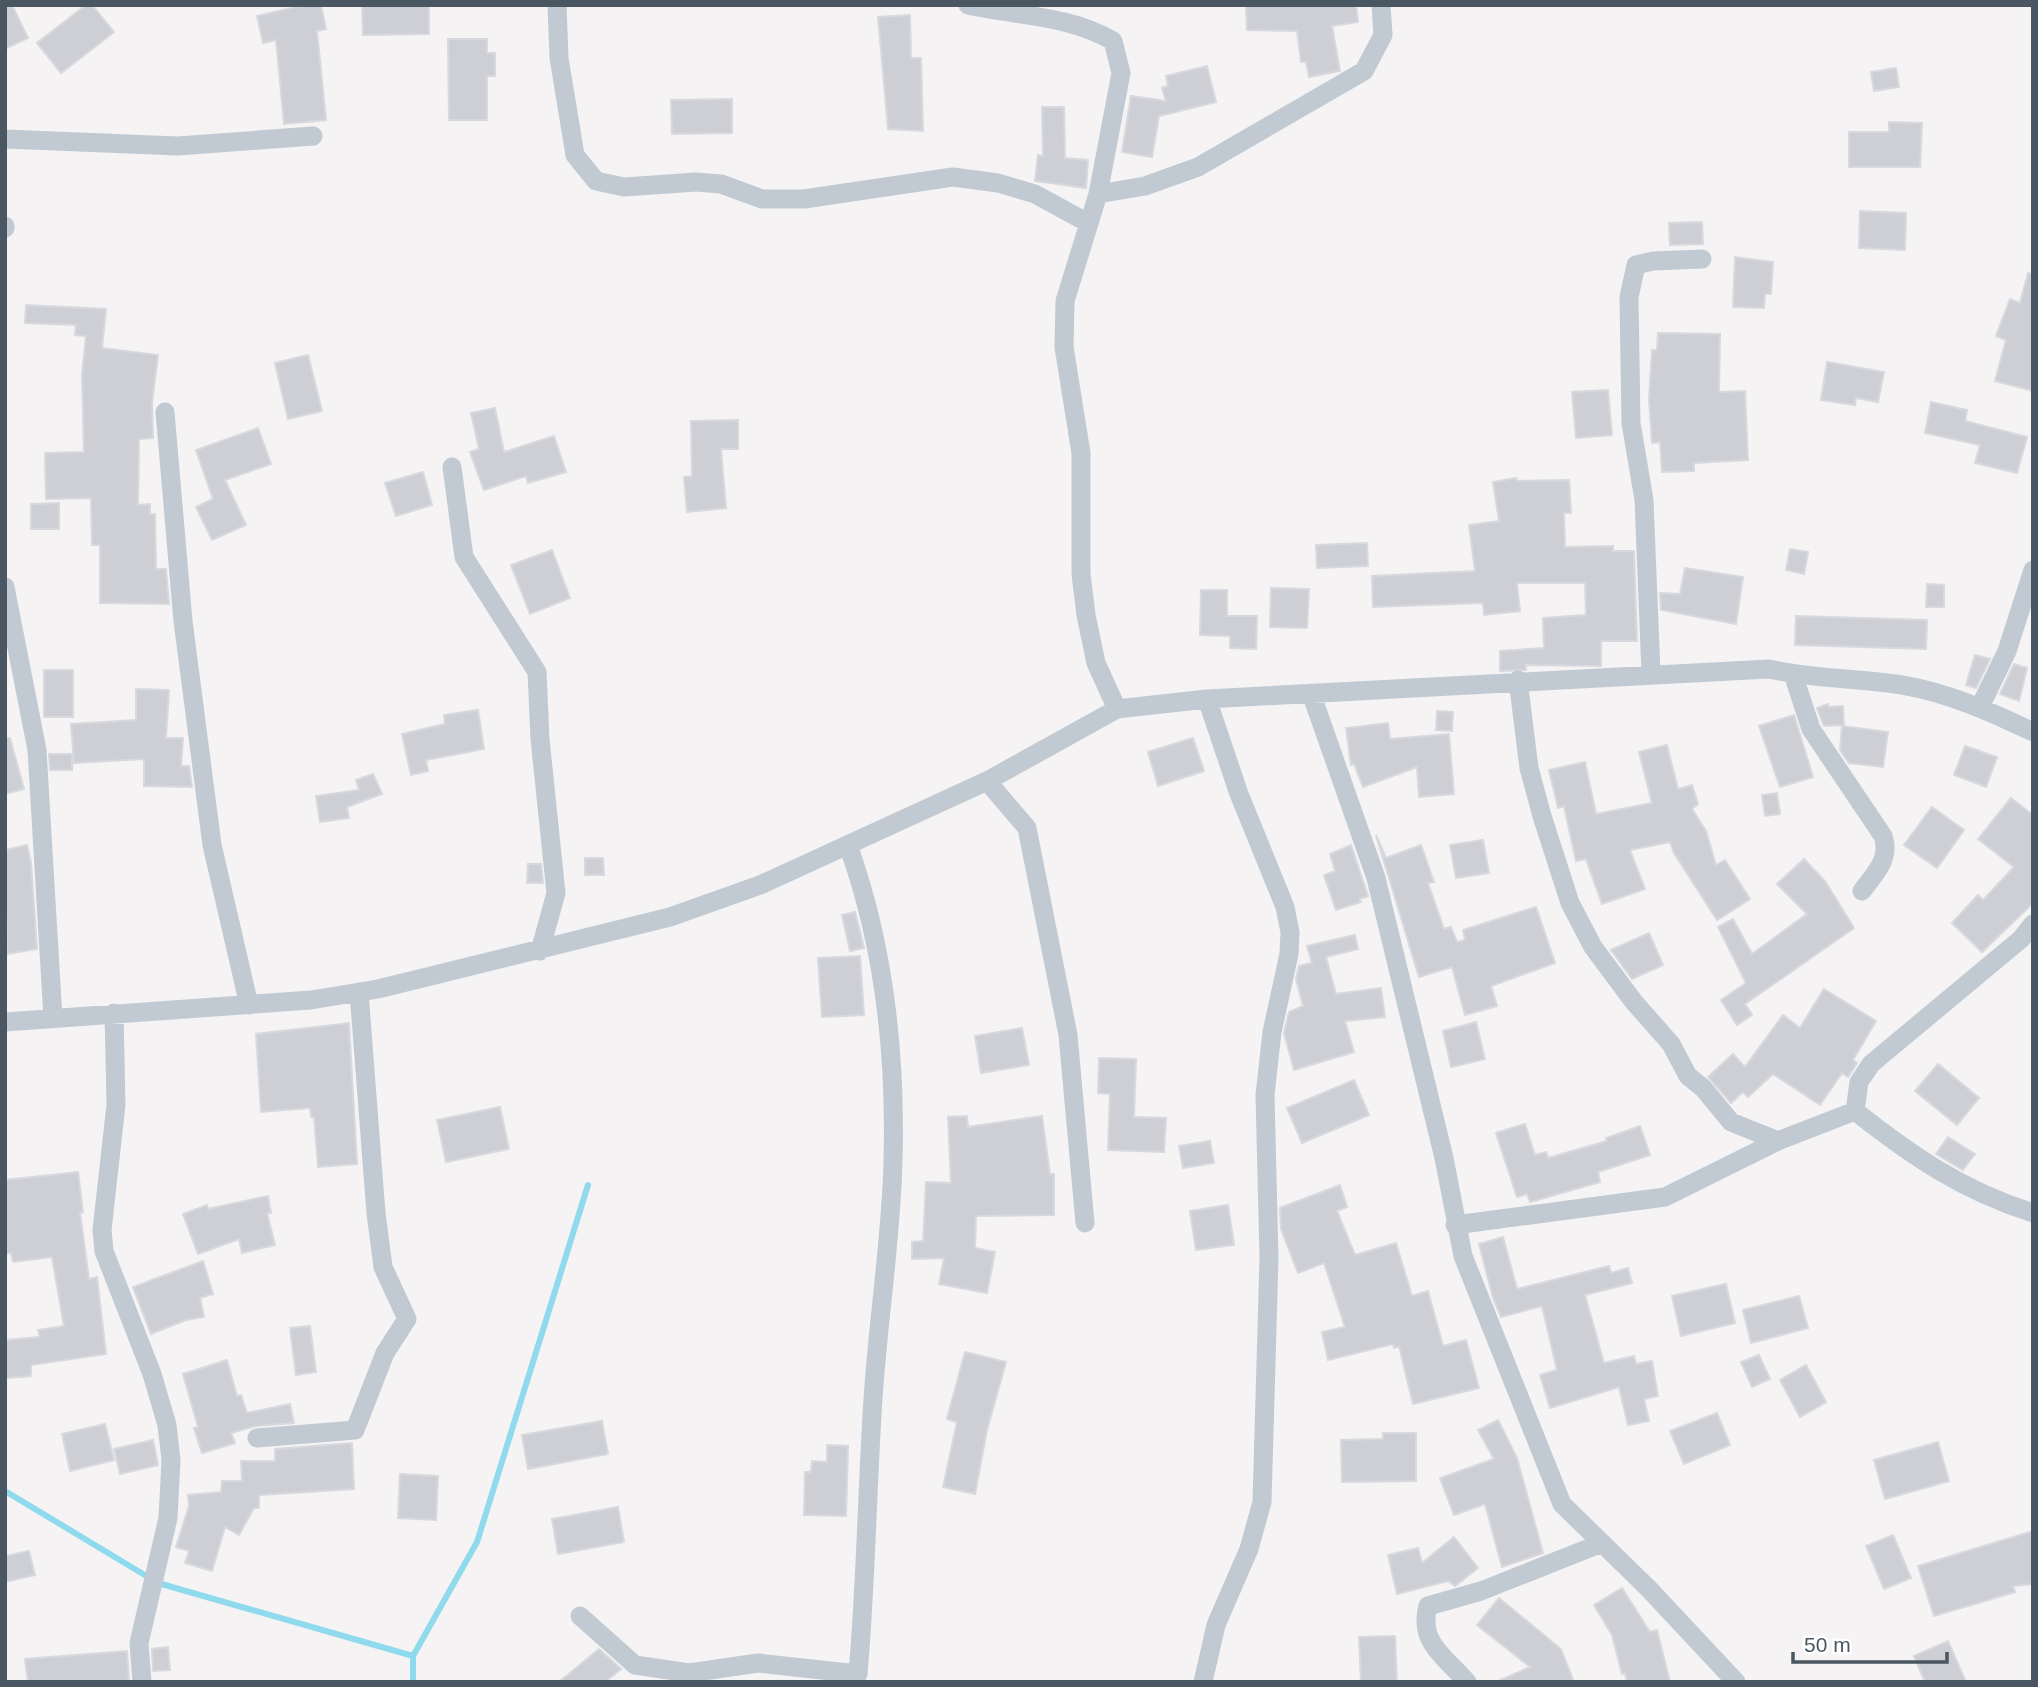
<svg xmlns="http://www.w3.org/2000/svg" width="2038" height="1687" viewBox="0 0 2038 1687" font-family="Arial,sans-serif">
<rect width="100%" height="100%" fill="#f5f3f3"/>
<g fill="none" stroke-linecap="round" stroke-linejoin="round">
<path stroke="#90daee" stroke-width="6" d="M5,1491L158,1583L413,1656
M413,1682V1656L477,1542L588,1185"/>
</g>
<path fill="#cdcfd5" stroke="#d7d9de" stroke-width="2" d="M5,5H12L28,38L5,49Z
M86,5H92L114,32L61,73L37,43Z
M305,5H321L326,29L317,31L326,120L284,124L276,40L263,43L257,16Z
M362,5H429V34L363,35Z
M1246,5H1356L1358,22L1332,26L1340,71L1309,77L1306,62H1301L1297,31L1247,30Z
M910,15L911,58H921L923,131L888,129L878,17Z
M448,39H487V53H495V76H487V120H449Z
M1207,66L1216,102L1159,116L1152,157L1122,152L1131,96L1166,101L1162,88L1168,86L1166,76Z
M1896,68L1899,87L1874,91L1871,72Z
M732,99V133L672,134L671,100Z
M1042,107H1064L1065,158L1088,160L1086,188L1035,181L1038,155L1043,156Z
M1889,122L1922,123L1920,167H1849V132H1889Z
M1860,211L1906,213L1905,250L1859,248Z
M1702,222L1703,244L1670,245L1669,223Z
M1735,257L1773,262L1771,294H1765L1764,308L1733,307Z
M2028,273L2033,274V391L1995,381L2006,340L1996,336L2010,299L2020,303Z
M26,305L106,309L102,348L158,355L152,403L153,438L139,439L138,505L150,504V514H155L156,569H166L169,604L100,603V545H92L91,498L46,499L45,453L84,452L82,375L86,336L75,335L76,325L25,323Z
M1658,333L1720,334L1719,392L1745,391L1748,460L1694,463V471L1662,472L1660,442L1652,443L1649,399L1652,350H1657Z
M308,355L322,411L288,419L275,363Z
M1827,362L1884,372L1878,402L1856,398L1855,405L1821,400Z
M1608,390L1612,435L1576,438L1572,392Z
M1931,402L1967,410L1965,421L2027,437L2017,473L1975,463L1980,445L1925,433Z
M495,408L504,452L554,436L566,472L528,483L526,476L484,490L470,452L479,449L471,413Z
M738,420V449H721L726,508L687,512L684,477L692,476L691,421Z
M258,428L271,464L225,480L246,525L212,540L196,507L213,499L196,450Z
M423,472L432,505L396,516L385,483Z
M1516,478L1517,481L1569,480L1571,513H1564L1565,547L1613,546V551H1634L1637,641H1601V666L1526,665V670L1500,671V651L1544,648L1543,618L1586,615L1585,583H1517L1520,611L1484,615L1483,603L1373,607L1372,576L1475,571L1469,525L1499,521L1493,482Z
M59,503V529H31V504Z
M1367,543L1368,566L1317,568L1316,545Z
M1790,549L1808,552L1804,574L1786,570Z
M552,550L570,598L530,614L511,565Z
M1685,568L1743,577L1736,624L1661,610L1660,593L1680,594Z
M1927,584L1944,585V607H1926Z
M1271,588L1309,589L1307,628L1270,627Z
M1201,590H1227V616H1257L1256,649L1230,648V636L1200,635Z
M1796,616L1927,620L1926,649L1795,645Z
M1975,655L1990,659L1976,688L1966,685Z
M2014,664L2027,668L2019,701L2000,694Z
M44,670H73V717H44Z
M136,689L169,690L166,738H183L181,766H189L192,787L144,786V759L74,763L71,724L136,720Z
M1828,704V707L1843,706L1844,725L1824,726L1817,708Z
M478,710L484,749L426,760L428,771L411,775L402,734L445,724L444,715Z
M1437,711L1453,712L1452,731L1436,730Z
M1794,715L1813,777L1780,787L1759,726Z
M1388,723L1390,739L1449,734L1454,794L1419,797L1417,767L1363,787L1354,764L1351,765L1346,728Z
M1842,726L1888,732L1883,767L1849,763L1840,750Z
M5,738H10L24,789L5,794Z
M1193,738L1204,771L1158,786L1148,752Z
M1667,745L1678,789L1692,785L1698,804L1692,809L1706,831L1716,865L1725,860L1750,899L1717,920L1674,853L1670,842L1630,850L1645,889L1602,904L1586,859L1576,861L1564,806L1558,808L1549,770L1585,762L1596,814L1652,803L1639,752Z
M1965,746L1997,757L1986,787L1954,775Z
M49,754H72V770H50Z
M373,774L382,794L347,807L349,818L320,822L316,796L359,790L356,780Z
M1777,793L1780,814L1765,816L1762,795Z
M2011,798L2033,815V903L1982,952L1952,923L1978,895L1983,900L2014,867L1978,839Z
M1932,807L1964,830L1937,868L1904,845Z
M1376,835L1386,858L1421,845L1434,882L1428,883L1444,929L1451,927L1457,942L1465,940L1463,930L1536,907L1555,963L1491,986L1497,1006L1465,1015L1452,967L1419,977Z
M1483,840L1489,873L1456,878L1450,845Z
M27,845L31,863L37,949L7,954L5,850Z
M1351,845L1368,896L1359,899L1361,902L1336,910L1324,875L1335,871L1330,854Z
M585,858H603L604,875H585Z
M1804,859L1825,881L1854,928L1745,1004L1752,1015L1737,1025L1721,1000L1746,983L1718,927L1733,919L1752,954L1807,914L1777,884Z
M528,864H541L543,883H527Z
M855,912L864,948L850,951L842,915Z
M1649,933L1663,965L1632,979L1611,950Z
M1355,935L1358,949L1326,957L1336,994L1381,988L1385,1017L1345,1021L1354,1052L1294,1070L1284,1033L1289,1012L1303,1006L1296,979L1299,966L1312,963L1307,946Z
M860,956L864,1015L822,1017L818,958Z
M1824,989L1876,1021L1853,1060L1857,1063L1848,1077L1842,1073L1820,1105L1773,1074L1748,1097L1743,1092L1731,1103L1708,1077L1733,1054L1745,1067L1783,1015L1800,1028Z
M1476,1022L1485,1059L1451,1067L1443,1031Z
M349,1023L357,1164L318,1167L314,1117H311L310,1108L261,1112L256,1034Z
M1022,1028L1029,1065L981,1073L975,1036Z
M1099,1058L1136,1059L1134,1117L1166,1118L1164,1152L1108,1150L1110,1094L1098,1093Z
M1938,1064L1979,1098L1957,1125L1915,1091Z
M1354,1080L1369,1115L1302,1143L1287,1108Z
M500,1107L509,1149L446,1162L437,1120Z
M967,1116L968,1127L1042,1116L1050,1174H1054V1215L976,1216L975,1248L995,1252L987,1293L939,1284L944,1258L912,1259V1242L923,1241L926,1182L951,1183L948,1117Z
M1525,1124L1535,1155L1546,1152L1548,1158L1607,1141L1606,1138L1640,1126L1650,1155L1598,1172L1600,1182L1530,1202L1527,1194L1517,1197L1496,1133Z
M1948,1137L1975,1154L1963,1170L1936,1154Z
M1210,1141L1214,1163L1183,1168L1179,1146Z
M78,1172L83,1212L80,1213L89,1279L97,1277L106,1354L31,1365V1376L5,1378V1340L40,1337L38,1330L64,1326L52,1257L13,1262L11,1253L5,1254V1180Z
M1340,1185L1347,1207L1337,1211L1355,1255L1396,1243L1412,1296L1428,1291L1443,1346L1466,1340L1479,1388L1413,1404L1399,1346L1394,1348L1393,1344L1328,1360L1322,1332L1345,1327L1324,1263L1298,1273L1281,1229L1280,1208Z
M268,1196L271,1213H267L275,1245L242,1253L239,1239L198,1254L183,1214L207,1205L208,1209Z
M1228,1205L1234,1245L1196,1250L1190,1211Z
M1503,1237L1517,1289L1609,1266L1611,1273L1628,1268L1632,1283L1585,1295L1604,1363L1634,1356L1636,1364L1652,1361L1658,1396L1644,1399L1649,1421L1628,1425L1619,1387L1550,1408L1540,1375L1557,1370L1542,1306L1501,1317L1493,1298L1479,1244Z
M203,1261L213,1294L200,1298L204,1317L186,1320L151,1334L133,1287Z
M1726,1284L1735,1323L1681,1336L1672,1296Z
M1799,1296L1808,1328L1751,1343L1743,1310Z
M310,1326L316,1372L296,1375L290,1328Z
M965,1352L1006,1362L987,1430L975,1494L943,1487L957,1422L947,1419Z
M1759,1355L1770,1379L1752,1387L1741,1362Z
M227,1360L237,1396L241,1395L247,1413L290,1404L294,1423L256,1426L231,1433L235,1443L202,1453L194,1428L198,1427L183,1374Z
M1806,1365L1826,1402L1800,1417L1780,1380Z
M1717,1413L1730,1445L1684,1464L1670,1431Z
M1498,1420L1517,1458L1543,1553L1502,1567L1485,1504L1454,1515L1440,1478L1494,1459L1478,1430Z
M602,1421L608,1454L528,1469L522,1435Z
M105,1424L114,1460L70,1471L62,1434Z
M1383,1433H1416V1481L1342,1482L1341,1440L1383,1439Z
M153,1440L158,1465L120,1474L114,1449Z
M1938,1442L1949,1481L1885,1499L1874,1460Z
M352,1443L354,1489L259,1495V1508H254L239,1535L225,1527L212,1571L185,1563L189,1551L176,1547L189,1506L188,1495L221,1492L222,1481H242L241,1461H275V1449Z
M827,1445L848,1446L846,1516L804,1515L805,1472H811L812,1461L827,1462Z
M400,1474L438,1476L436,1520L398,1518Z
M618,1507L624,1542L558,1554L552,1519Z
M2033,1531V1584L2013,1586L2015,1592L1934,1616L1918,1566Z
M1893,1535L1911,1578L1884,1589L1866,1546Z
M1454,1537L1478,1568L1455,1586L1448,1581L1397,1594L1388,1555L1418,1548L1422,1563Z
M29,1551L35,1575L5,1582V1556Z
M1622,1588L1650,1632L1657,1630L1670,1682H1627L1625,1673L1622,1674L1612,1635L1594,1605Z
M1499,1598L1561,1649L1574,1682H1496L1530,1667L1477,1625Z
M1395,1636L1397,1682H1361L1359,1637Z
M1948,1641L1966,1682H1925L1914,1656Z
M168,1647L170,1670L153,1671L152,1649Z
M599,1649L621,1669L605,1682H559Z
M127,1651L129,1682H28L25,1659Z"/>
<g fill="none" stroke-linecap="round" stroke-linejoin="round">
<path stroke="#c1cad2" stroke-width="19" d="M557,5L559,58L575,155L596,181L624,187L696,182L721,184L762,199H804L953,177L998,183L1035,194L1088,223
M968,5C1017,16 1068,15 1113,41L1121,73L1098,194L1065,301L1064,347L1081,453V574L1086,615L1096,663L1117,709
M5,139L178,146L313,136
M1098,194L1145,186L1198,167L1364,71L1383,35L1381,5
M5,226V228
M165,412L183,621L212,845L249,1005
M452,467L464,557L537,672L540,739L556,893L540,951
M5,587L37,750L53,1018
M1651,673L1644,500L1631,423L1629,297L1636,265L1653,261L1702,259
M1793,674L1811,729L1883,836C1891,859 1875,873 1862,891
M1518,680L1529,768L1542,816L1570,903L1593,947L1634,1002L1671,1044L1688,1076L1703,1088L1731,1122L1778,1141L1855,1111
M1311,693L1376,878L1444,1158L1463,1256L1562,1504L1649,1589L1736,1682
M1980,707L2007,651L2033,570
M987,781L1027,828L1068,1035L1085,1223
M114,1013L116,1105L102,1230L104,1251L152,1374L167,1425L171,1460L168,1518L139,1643L142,1682
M5,1022L311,1000L378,989L670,917L760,885L987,781L1117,709L1207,699L1769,669C1813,679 1858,678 1902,685C1949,693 1991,712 2033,732
M1855,1111L1859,1082L1871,1064L2021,939L2033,924
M1855,1111C1912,1156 1963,1191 2033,1213
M1455,1225L1665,1197L1778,1141
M257,1438L355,1430L385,1353L407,1319L383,1267L376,1213L359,992
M580,1616L635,1665L689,1673L758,1663L858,1674C866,1582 867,1491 873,1399C878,1320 891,1241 893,1162C896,1056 884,945 848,845
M1203,1682L1216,1625L1249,1549L1262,1502L1269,1258L1265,1095L1272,1032L1289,954L1290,932L1285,907L1239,794L1207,699
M1467,1682C1445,1657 1418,1642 1428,1606L1481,1591L1602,1543"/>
</g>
<rect width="2038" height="1687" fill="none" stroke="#4a5661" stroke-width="14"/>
<path d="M1793 1652v10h154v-10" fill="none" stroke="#4a5661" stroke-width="3.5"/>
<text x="1804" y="1652" font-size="21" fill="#4a5661" stroke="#ffffff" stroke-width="5" paint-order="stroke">50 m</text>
</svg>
